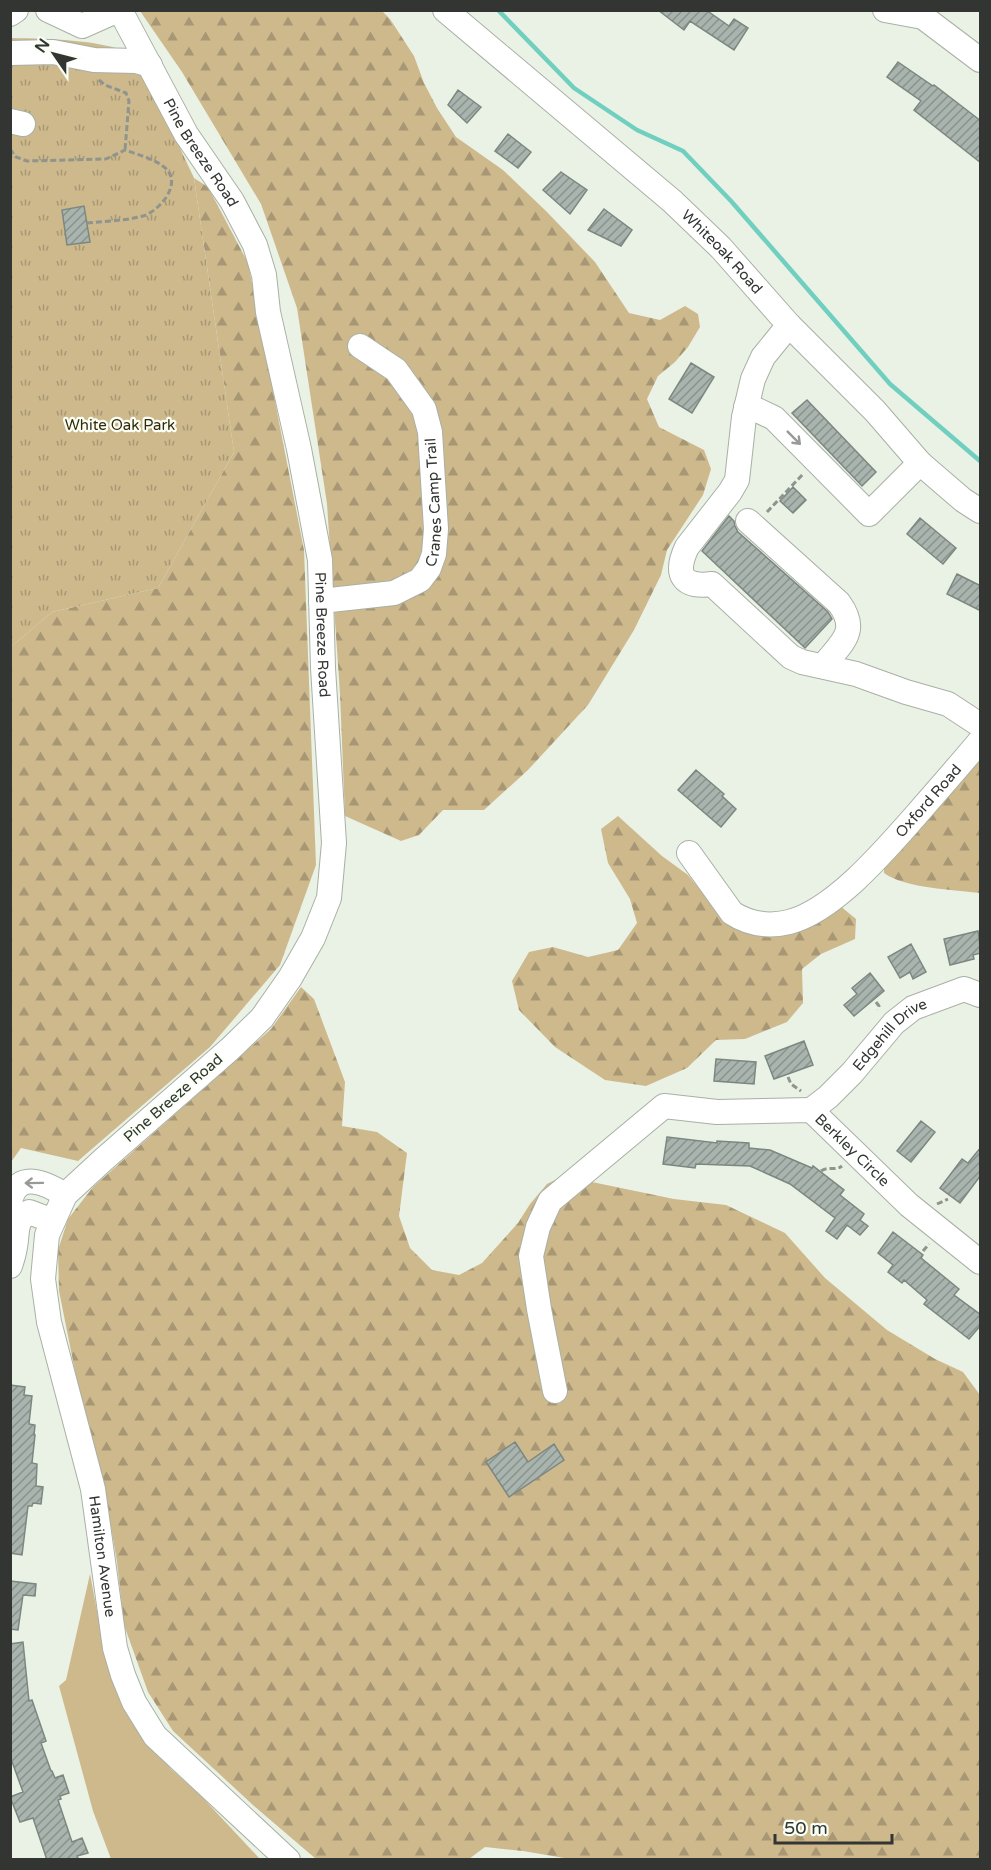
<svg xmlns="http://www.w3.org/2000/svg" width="991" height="1870" viewBox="0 0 991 1870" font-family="'Varela Round',sans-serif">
<defs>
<pattern id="forest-firs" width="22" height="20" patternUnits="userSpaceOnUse" patternTransform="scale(1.5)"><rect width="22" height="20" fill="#ceb98d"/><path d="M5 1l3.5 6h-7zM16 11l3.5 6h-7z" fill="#a89774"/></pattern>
<pattern id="park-tufts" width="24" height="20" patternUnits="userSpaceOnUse" patternTransform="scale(1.5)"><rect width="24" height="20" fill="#ceb98d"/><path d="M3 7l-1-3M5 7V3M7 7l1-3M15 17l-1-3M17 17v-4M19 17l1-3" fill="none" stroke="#a89774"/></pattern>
<pattern id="building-hatch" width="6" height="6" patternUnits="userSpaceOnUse" patternTransform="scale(1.5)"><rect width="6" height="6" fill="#a8b4ad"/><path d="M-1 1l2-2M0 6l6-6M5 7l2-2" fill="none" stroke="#89938d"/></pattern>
</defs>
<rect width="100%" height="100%" fill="#eaf2e6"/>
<path fill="#ceb98d" d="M90,1574L107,1664L120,1697L141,1733L171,1769L201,1796L260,1859H111L93,1811L59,1686L66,1680Z"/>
<path fill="url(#forest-firs)" d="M140,11H382L390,19L414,56L424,83L437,108L456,137L503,170L546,211L595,262L629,313L660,320L685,306L698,314L700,327L688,347L675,362L658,376L647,399L659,427L704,450L711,469L703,495L667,550L661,575L634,630L588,705L528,770L484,810H443L419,835L401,841L345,816L340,694L327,504L297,308L261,204L182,72Z
M194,178L208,187L248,263L304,550L316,865L280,965L210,1047L78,1161L21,1148L11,1162V647L52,612L158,588L234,452Z
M980,754V893C955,890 904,888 884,873V865Z
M618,816L662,856L688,875L728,924L760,936L780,933L839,905L856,919L855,939L821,954L802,969L803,1003L787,1022L745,1039L716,1040L687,1068L646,1086L605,1080L555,1047L519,1010L512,981L529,952L553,947L588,957L618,950L637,923L630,899L608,863L601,829Z
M301,987L314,999L345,1082L342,1126L377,1132L407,1153L399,1216L410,1248L432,1270L459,1275L482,1263L518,1223L530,1204L547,1184L563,1176L674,1199L726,1205L785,1233L825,1278L887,1330L935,1359L963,1372L980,1395V1859L576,1860L523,1851L485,1847L469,1859H316L254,1806L173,1731L148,1692L124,1625L117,1562L108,1509L75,1371L59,1291L58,1250L68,1219L93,1187L271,1029Z"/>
<path fill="url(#park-tufts)" d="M11,38C52,39 93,39 133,53L151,86L194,178L234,452L158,588L52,612L11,647Z"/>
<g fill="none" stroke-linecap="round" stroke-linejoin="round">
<path stroke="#71cfbf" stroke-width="4.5" d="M498,10L574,88L637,130L683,151L731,201L890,384L980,461"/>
</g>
<path fill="url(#building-hatch)" stroke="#7c8780" stroke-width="1.5" d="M658,10H706L729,26L734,19L748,28L734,50L690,21L684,30Z
M898,62L933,86L934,85L981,121V163L914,110L921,101L887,77Z
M458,90L481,107L467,123L448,105Z
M508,134L531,152L518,168L495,151Z
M561,172L587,190L570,214L543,190Z
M84,206L90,242L67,245L62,210Z
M604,209L632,230L621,246L588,230Z
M691,363L714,377L692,413L669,399Z
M807,400L876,472L862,486L792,413Z
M793,487L806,500L793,513L780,501Z
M729,516L734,521L735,526L738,532L828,612L832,619L805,648L702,551Z
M920,518L956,548L943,564L907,534Z
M957,574L981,586V611L947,594Z
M696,770L724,794L722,796L736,809L721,827L678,790Z
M978,931L981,953L973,955L974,959L950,965L944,939Z
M911,944L926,972L913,979L910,972L900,978L888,957Z
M870,973L884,991L854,1016L844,1005L857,994L852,988Z
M804,1041L813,1065L774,1079L765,1056Z
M716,1059L756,1062L754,1084L714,1081Z
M921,1121L935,1132L911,1162L897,1151Z
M667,1137L717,1143V1141L749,1143V1148L770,1150L812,1168L813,1166L844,1190L840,1195L864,1214L860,1220L868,1226L860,1235L847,1225L837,1239L826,1231L835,1218L790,1184L750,1166L696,1164L695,1168L663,1164Z
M981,1147V1175L960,1203L940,1188L962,1159L968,1163Z
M893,1232L923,1255L921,1258L959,1289L954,1295L981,1315V1325L969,1339L924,1304L927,1300L904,1280L902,1283L888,1272L893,1265L878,1253Z
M10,1385L25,1387L24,1395L32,1396L29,1424L35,1425L34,1435H35L32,1463L37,1464L36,1486L43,1487L41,1504L33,1503L32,1506H28L22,1555L10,1553Z
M515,1442L528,1462L554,1444L564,1460L509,1497L486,1462Z
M10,1581L36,1584L35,1596L23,1595L18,1630L10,1629Z
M23,1642L29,1701L32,1700L46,1741L41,1743L51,1771H52L55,1778L63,1775L69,1793L60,1796L61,1799L58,1800L72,1842L82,1838L88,1853L77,1856L79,1860H47L33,1818L20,1822L10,1797L23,1792L10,1756V1644Z"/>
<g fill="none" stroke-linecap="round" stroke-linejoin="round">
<g stroke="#a9b0a5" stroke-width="26">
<g id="minor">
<path d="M48,10L82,26L118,10"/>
<path id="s1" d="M120,10L186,134L232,201L255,245L264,275L268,312L299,449L320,560L323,668L334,843L329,898L313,938L290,978L262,1018L230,1049L103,1160L65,1195L47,1235L43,1279L49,1322L93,1489L115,1648L123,1675L134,1702L155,1736L288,1860"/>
<path id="s2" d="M445,10L672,201L721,248L789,325L875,411L920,463L963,500L980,511"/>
<path d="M885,10L923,17L980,60"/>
<path d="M10,14L16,10"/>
<path d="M10,53L53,52L94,60L136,61L150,65"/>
<path d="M10,121L23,124"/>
<path d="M789,325L763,357L753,379L744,417L737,480L730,492L687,547C674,574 682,588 712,584L791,657L802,662L856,674L906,692L948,704L980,725"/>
<path d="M746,407L755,409L774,418L869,514L920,463"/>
<path d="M748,521L839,603C860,632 841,643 823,666"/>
<path id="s3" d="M321,601L394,593L420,580L429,568L434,554L436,529L430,432L424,409L396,370L360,346"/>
<path id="s4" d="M689,853L732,913C749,924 769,927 789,922C835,910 886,849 917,814C938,790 959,766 980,741"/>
<path id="s5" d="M811,1110L828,1097L852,1073L894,1023L913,1008L964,989L980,995"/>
<path d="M10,1202C17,1169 46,1183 65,1195"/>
<path d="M10,1266C12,1260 14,1253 15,1247C18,1232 14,1221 29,1212L53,1221"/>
<path id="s6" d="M555,1391L539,1309L531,1256L538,1227L550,1201L664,1106L717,1112L811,1110L909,1205L980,1262"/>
</g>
</g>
<path stroke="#8f948c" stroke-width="3" stroke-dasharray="6 3" stroke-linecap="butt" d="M99,80L105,85L126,93L129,101L125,150
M10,149L16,157L27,161L106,159L125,150C138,155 153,158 164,167C184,182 160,211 143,216C125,221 105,221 87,223
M767,512L804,473
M876,1002L879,1006L878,1010
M788,1077L791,1084L801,1091
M821,1171C828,1166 836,1171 842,1166
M937,1204L948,1199
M923,1251L929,1244"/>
<use href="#minor" stroke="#fff" stroke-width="24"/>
</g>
<defs><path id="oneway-shaft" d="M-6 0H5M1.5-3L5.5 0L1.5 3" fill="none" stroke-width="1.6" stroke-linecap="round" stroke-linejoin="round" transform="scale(1.5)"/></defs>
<g stroke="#989a98">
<use href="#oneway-shaft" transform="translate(794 438) rotate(45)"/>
<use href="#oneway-shaft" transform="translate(34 1183) rotate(179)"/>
</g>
<g text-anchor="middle" stroke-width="4.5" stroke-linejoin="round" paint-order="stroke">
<g font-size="15" fill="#323531" stroke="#f9fff5">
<text dy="5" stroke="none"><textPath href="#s1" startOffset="164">Pine Breeze Road</textPath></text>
<text dy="5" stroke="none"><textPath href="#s2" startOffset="368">Whiteoak Road</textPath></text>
<text dy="5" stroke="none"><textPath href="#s3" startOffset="184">Cranes Camp Trail</textPath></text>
<text dy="5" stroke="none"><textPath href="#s1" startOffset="668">Pine Breeze Road</textPath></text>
<text dy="5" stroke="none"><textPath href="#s4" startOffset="320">Oxford Road</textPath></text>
<text dy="5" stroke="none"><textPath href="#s5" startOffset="110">Edgehill Drive</textPath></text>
<text transform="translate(173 1098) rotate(-41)" y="5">Pine Breeze Road</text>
<text dy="5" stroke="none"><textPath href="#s6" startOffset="549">Berkley Circle</textPath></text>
<text dy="5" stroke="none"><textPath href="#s1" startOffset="1707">Hamilton Avenue</textPath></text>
</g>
<g font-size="15" fill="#36290a" stroke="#f9fff5">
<text x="120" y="430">White Oak Park</text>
</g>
</g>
<rect width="991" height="1870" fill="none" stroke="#323531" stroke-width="24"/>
<g transform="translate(54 54) rotate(305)" stroke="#f9fff5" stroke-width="4.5" paint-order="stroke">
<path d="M0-4.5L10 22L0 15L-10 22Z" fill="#323531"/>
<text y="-9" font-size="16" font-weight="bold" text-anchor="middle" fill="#323531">N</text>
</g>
<path d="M775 1834v9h117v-9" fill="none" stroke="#323531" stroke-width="3"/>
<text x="784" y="1834" font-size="18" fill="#323531" stroke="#f9fff5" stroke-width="4.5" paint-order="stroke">50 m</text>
</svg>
